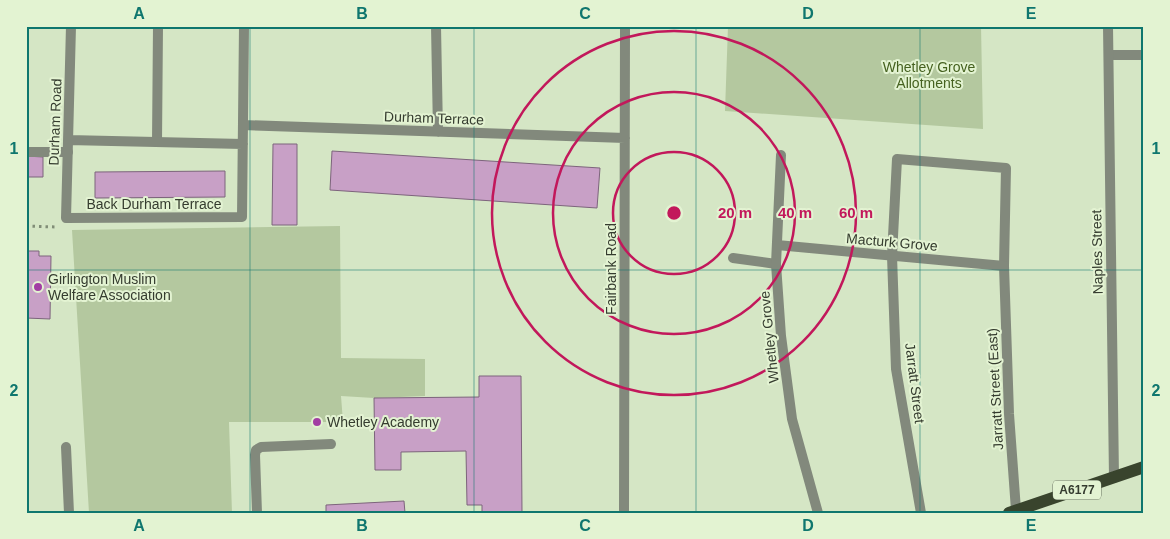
<svg xmlns="http://www.w3.org/2000/svg" width="1170" height="539" viewBox="0 0 1170 539" font-family="Helvetica,sans-serif">
<rect width="100%" height="100%" fill="#d5e6c5"/>
<path fill="#b4c89f" d="M728,26H981L983,129L725,111Z
M340,226L341,358L425,359V396L374,398L341,396L343,422H229L232,513H89L72,230Z"/>
<path fill="#c8a0c6" stroke="#7d647c" d="M273,144H297V225H272Z
M332,151L600,168L597,208L330,190Z
M26,156L43,157V177H26Z
M225,171V197L95,198V172Z
M26,251H39V256H51L50,319L26,318Z
M479,376H521L522,513H482V505H467L466,451L401,452V470H375L374,398L479,397Z
M404,501L405,513H326V505Z"/>
<g fill="none" stroke-linecap="round" stroke-linejoin="round">
<path stroke="#818d77" stroke-width="3" stroke-dasharray="2.5 4" stroke-linecap="butt" d="M26,226L56,227"/>
<path stroke="#82897c" stroke-width="10" d="M1109,55H1144
M157,142L158,26
M26,152H68
M892,256L897,159L1006,168L1004,266L1009,414L1016,510
M733,258L776,264
M257,513L255,455L256,450L261,447L331,444"/>
<path stroke="#82897c" stroke-width="10" d="M71,26L66,218L242,217L244,26
M436,26L438,132
M1108,26L1114,478
M243,125L625,138
M68,140L243,144
M781,155L776,264L781,336L792,419L818,513
M777,245L1004,266
M892,256L896,369L921,513
M66,447L69,513
M624,513L625,26"/>
<path stroke="#39442d" stroke-width="12" d="M1009,513L1144,467"/>
</g>
<path fill="none" stroke="#0f766e" stroke-width="1" stroke-opacity="0.55" d="M250,26V513M474,26V513M696,26V513M920,26V513M26,270H1144"/>
<g fill="none" stroke="#c2185b" stroke-width="2.5">
<circle cx="674" cy="213" r="61"/>
<circle cx="674" cy="213" r="121"/>
<circle cx="674" cy="213" r="182"/>
</g>
<g fill="#a23ea3" stroke="#e3f3d2" stroke-width="2">
<circle cx="38" cy="287" r="5"/>
<circle cx="317" cy="422" r="5"/>
</g>
<g text-anchor="middle" stroke-width="4" stroke-linejoin="round" paint-order="stroke">
<rect fill="#e3f3d2" stroke="#697360" stroke-width="1" x="1053" y="480.5" width="48" height="19" rx="4"/>
<g font-size="12" font-weight="bold" fill="#353c2f">
<text x="1077" y="494">A6177</text>
</g>
<g font-size="14" fill="#45611f" stroke="#e3f3d2">
<text x="929" y="72">Whetley Grove<tspan x="929" dy="16">Allotments</tspan></text>
</g>
<g font-size="14" fill="#353c2f" stroke="#e3f3d2">
<text transform="translate(434 118) rotate(2)" y="5">Durham Terrace</text>
<text transform="translate(55 122) rotate(-88)" y="5">Durham Road</text>
<text x="154" y="209">Back Durham Terrace</text>
<text transform="translate(892 242) rotate(5)" y="5">Macturk Grove</text>
<text transform="translate(1097 252) rotate(-91)" y="5">Naples Street</text>
<text transform="translate(611 269) rotate(-90)" y="5">Fairbank Road</text>
<text transform="translate(769 337) rotate(-96)" y="5">Whetley Grove</text>
<text transform="translate(915 383) rotate(83)" y="5">Jarratt Street</text>
<text transform="translate(995 389) rotate(-93)" y="5">Jarratt Street (East)</text>
</g>
<g font-size="14" fill="#353c2f" stroke="#e3f3d2" text-anchor="start">
<text x="48" y="284">Girlington Muslim<tspan x="48" dy="16">Welfare Association</tspan></text>
<text x="327" y="427">Whetley Academy</text>
</g>
</g>
<circle cx="674" cy="213" r="8" fill="#c2185b" stroke="#e3f3d2" stroke-width="2.5"/>
<g font-size="15" text-anchor="middle" font-weight="bold" fill="#c2185b" stroke="#e3f3d2" stroke-width="4" stroke-linejoin="round" paint-order="stroke">
<text x="735" y="218">20 m</text>
<text x="795" y="218">40 m</text>
<text x="856" y="218">60 m</text>
</g>
<rect width="1170" height="539" fill="none" stroke="#e3f3d2" stroke-width="55"/>
<rect x="28" y="28" width="1114" height="484" fill="none" stroke="#0f766e" stroke-width="2"/>
<g font-size="16" text-anchor="middle" font-weight="bold" fill="#0f766e">
<text x="139" y="19">A</text>
<text x="362" y="19">B</text>
<text x="585" y="19">C</text>
<text x="808" y="19">D</text>
<text x="1031" y="19">E</text>
<text x="14" y="154">1</text>
<text x="1156" y="154">1</text>
<text x="14" y="396">2</text>
<text x="1156" y="396">2</text>
<text x="139" y="531">A</text>
<text x="362" y="531">B</text>
<text x="585" y="531">C</text>
<text x="808" y="531">D</text>
<text x="1031" y="531">E</text>
</g>
</svg>
